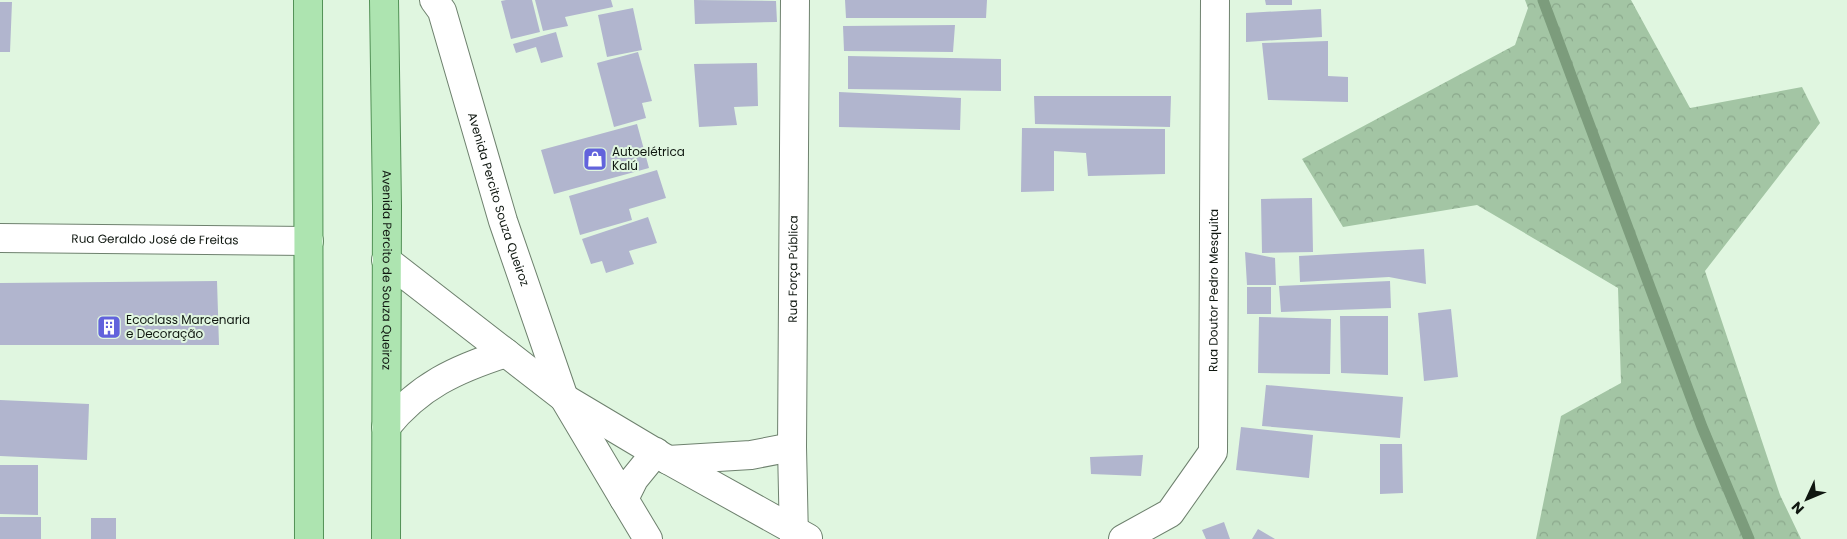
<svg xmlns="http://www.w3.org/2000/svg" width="1847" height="539" viewBox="0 0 1847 539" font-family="Poppins,sans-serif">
<defs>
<pattern id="forest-crowns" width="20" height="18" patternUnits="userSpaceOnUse" patternTransform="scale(1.25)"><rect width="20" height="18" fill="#a3c5a4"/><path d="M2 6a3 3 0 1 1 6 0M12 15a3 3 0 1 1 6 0" fill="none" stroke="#8ba88c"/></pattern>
</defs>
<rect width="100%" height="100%" fill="#e0f6e0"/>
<path fill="url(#forest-crowns)" d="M1525,0H1631L1690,108L1802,87L1820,123L1705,271L1780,495L1801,539H1536L1561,416L1621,383L1618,288L1477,205L1343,227L1302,159L1515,45L1528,8Z"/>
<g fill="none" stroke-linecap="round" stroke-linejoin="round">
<path stroke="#7c9c7c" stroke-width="11" d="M1543,0L1702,427L1749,539"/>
</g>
<path fill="#b1b5ce" d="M506,0H532L540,32L511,39L501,1Z
M535,0H611L613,7L565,17L568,26L543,31Z
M694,0L776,1L777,22L695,24Z
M845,0H987L986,18H846Z
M1265,0H1292V5H1266Z
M0,2H12L10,52H0Z
M633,8L642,50L607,57L598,15Z
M1321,9L1322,37L1246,42V13Z
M955,25L953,52L844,51L843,26Z
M556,32L563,57L541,63L536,47L516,53L513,44Z
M1328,41V76L1348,77V102L1268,100L1262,43Z
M638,52L652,101L642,103L646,118L614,127L597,63Z
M848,56L1001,59V91L848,89Z
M757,63L758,106L734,107L737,125L699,127L694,64Z
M839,92L961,98L960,130L839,127Z
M1034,96H1171L1170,127L1035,124Z
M637,124L649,168L554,194L541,150Z
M1022,128L1165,129V174L1088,176L1086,153L1054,151V191L1021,192Z
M657,170L666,198L629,209L632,220L580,235L569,196Z
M1312,198L1313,252L1262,253L1261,199Z
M648,217L657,243L629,251L634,264L606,273L602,261L591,264L582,239Z
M1424,249L1426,284L1389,277L1300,282L1299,256Z
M1245,252L1275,258L1276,285H1247Z
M217,281L219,345H0V283Z
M1390,281L1391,308L1281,312L1279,286Z
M1247,287H1271V314H1247Z
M1451,309L1458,377L1424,381L1418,313Z
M1340,316H1388V375L1341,373Z
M1259,317L1331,319L1330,374L1258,373Z
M1266,385L1403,397L1400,438L1262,426Z
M0,400L89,404L87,460L0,456Z
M1241,427L1313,435L1309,478L1236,470Z
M1380,444H1402L1403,493L1380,494Z
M1143,455L1141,476L1091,474L1090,457Z
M0,465H38V515L0,514Z
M0,517H41V539H0Z
M91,518H116V539H91Z
M1224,522L1230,539H1206L1202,530Z
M1258,529L1275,539H1252Z"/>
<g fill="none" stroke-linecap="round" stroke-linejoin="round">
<g stroke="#6e816e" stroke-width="30">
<g id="minor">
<path id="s1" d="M434,0L442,11L503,221L564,398L624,499L634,479L656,452"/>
<path id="s2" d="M0,238L309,241"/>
<path d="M386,260L564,398L668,460L808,538"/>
<path d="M386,427C419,386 456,369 506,353"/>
<path d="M668,460L751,455L792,447"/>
<path d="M624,499L648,539"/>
<path id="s3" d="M794,539L792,447L795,0"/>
<path id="s4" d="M1123,539L1170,513L1213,452L1215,0"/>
</g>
</g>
<g stroke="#529156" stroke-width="30">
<g id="major">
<path d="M308,0L309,539"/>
<path id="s5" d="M384,0L387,206L386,539"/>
</g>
</g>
<use href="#minor" stroke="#fff" stroke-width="28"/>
<use href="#major" stroke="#ade4b0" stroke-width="28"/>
</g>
<defs>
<g id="shop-square" transform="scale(1.25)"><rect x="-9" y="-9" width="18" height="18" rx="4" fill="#6263dc" stroke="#e0f6e0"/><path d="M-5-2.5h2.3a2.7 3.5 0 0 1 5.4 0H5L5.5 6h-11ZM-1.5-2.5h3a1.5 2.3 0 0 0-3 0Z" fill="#fff"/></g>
<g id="building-square" transform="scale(1.25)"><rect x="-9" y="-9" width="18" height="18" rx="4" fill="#6263dc" stroke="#e0f6e0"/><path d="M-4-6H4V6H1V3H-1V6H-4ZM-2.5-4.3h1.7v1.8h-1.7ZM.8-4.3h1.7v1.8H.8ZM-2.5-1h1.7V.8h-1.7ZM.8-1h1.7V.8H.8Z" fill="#fff"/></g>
</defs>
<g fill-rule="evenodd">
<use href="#shop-square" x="595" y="159"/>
<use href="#building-square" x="109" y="327"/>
</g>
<g text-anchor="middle" stroke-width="4" stroke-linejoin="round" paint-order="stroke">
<g font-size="12" fill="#0f1710" stroke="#e0f6e0" text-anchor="start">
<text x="612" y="156">Autoelétrica<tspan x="612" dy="14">Kalú</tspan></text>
<text x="126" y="324">Ecoclass Marcenaria<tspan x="126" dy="14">e Decoração</tspan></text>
</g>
<g font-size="12" fill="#0f1710" stroke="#e0f6e0">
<text dy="4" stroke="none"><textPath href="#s1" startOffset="210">Avenida Percito Souza Queiroz</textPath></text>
<text dy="4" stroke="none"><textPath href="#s2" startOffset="155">Rua Geraldo José de Freitas</textPath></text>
<text dy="4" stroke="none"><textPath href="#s5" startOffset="270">Avenida Percito de Souza Queiroz</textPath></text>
<text dy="4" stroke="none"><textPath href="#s3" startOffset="270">Rua Força Pública</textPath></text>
<text dy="4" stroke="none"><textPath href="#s4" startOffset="290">Rua Doutor Pedro Mesquita</textPath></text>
</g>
</g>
<g transform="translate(1807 499) rotate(226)" stroke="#e0f6e0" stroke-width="4" paint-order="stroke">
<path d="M0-4L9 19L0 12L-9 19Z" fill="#0f1710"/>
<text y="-8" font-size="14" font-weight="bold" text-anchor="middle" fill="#0f1710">N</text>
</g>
</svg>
